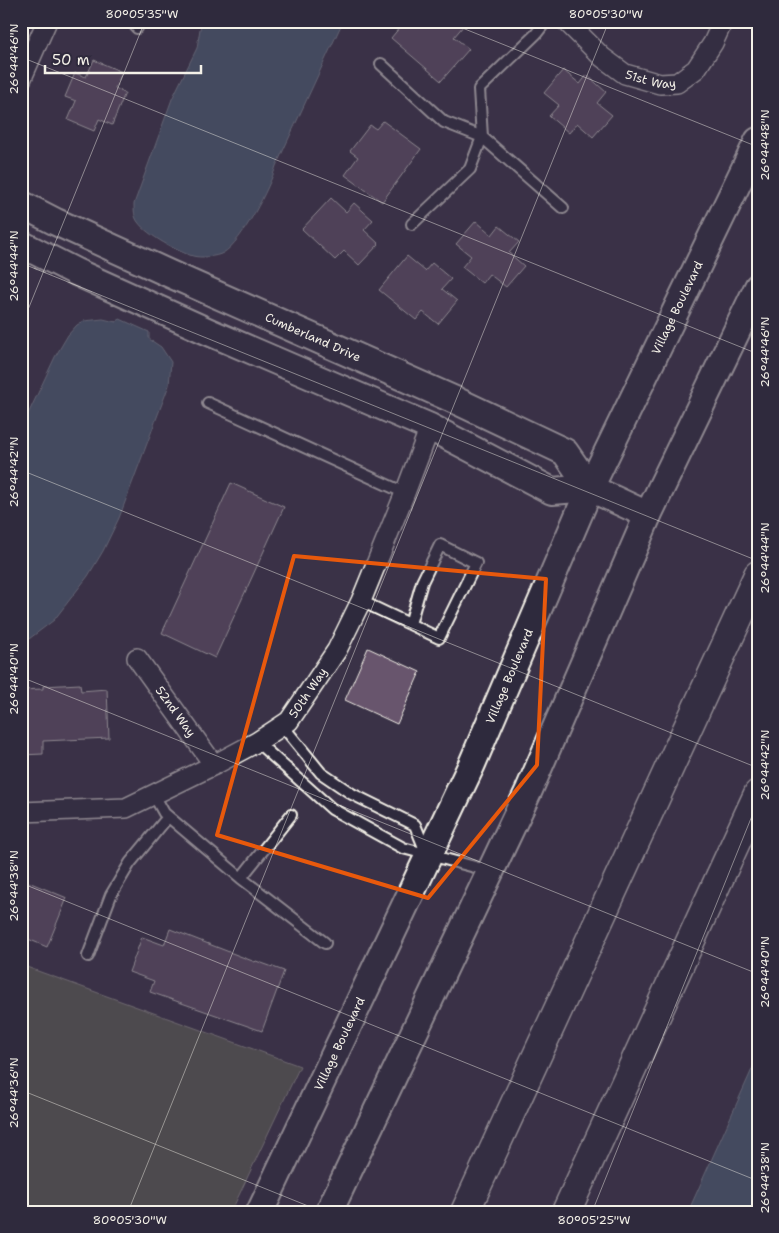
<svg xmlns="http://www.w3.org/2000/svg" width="779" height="1233" viewBox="0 0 779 1233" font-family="'Shantell Sans',sans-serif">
<rect width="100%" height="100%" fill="#3a3247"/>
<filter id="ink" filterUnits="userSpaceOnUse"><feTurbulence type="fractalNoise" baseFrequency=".02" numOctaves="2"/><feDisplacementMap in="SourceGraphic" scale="10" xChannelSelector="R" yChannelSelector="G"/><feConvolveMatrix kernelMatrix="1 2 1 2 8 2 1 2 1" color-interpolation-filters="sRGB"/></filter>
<g filter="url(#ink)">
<path fill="#656759" stroke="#acaca0" d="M21,965L300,1066L231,1212H21Z"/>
<path fill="#51687c" stroke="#929fa7" d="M203,21H343L276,166C270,187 242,242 223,253C216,257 200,258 193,256C178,252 147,235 138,222C134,217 134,210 134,204L172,99L197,48L200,29Z
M103,319L116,322L120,319L149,332V339L161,347L171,362L169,385L119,518L103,551L88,576L54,620L21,645V429L55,357L68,335L77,325L84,321Z
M758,1056V1212H688Z"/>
<path fill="#67546d" stroke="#f4f1e8" d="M405,21H459L464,25L454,37L469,49L441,81L391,38Z
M94,60L122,72L115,88L125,93L112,125L99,119L94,131L68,120L76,101L65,97L75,73L86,77Z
M563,70L580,84L587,75L606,92L597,103L612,115L593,137L577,123L569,133L549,116L559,105L544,93Z
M383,121L421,149L382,202L345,175L358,157L350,151L370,125L376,129Z
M331,198L346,212L354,203L373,220L364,230L379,244L359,265L344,251L335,260L302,229Z
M476,221L492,235L499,226L519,242L509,253L524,266L506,287L489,274L482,283L462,267L471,256L456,244Z
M407,256L425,271L432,263L451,279L442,289L457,301L438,324L423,312L416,320L379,290Z
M231,483L284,507L215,658L162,633Z
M368,648L420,672L397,724L345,700Z
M80,684L81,691L107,689L109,738L43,741V754L21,755V690L43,689V686Z
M21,879L67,898L47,947L21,936Z
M170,929L255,962L256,961L284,971L262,1031L150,992L154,981L129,972L142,937L164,945Z"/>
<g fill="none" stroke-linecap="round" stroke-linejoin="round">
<g stroke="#f4f1e8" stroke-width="14">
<path id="lane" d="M131,21L137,28
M546,21L536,34L479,89L482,137L563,208
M381,64L444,122L482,137L470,169L412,224
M208,403L405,493
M361,601L439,638L476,563L440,545L422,582L410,624
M282,725L321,773L352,794L415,825L426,852
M257,742L332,809L403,848L490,871
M154,795L164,813L241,878L291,815
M241,878L325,943
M88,956L111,895L130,863L168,817"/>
</g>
<g stroke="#f4f1e8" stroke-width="22">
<g id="street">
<path id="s1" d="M566,21L602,57L625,74L660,84L677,83L696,69L713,43L723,21"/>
<path d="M21,80L47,21"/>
<path id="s2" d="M137,658L214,765"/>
<path id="s3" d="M21,812L126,808L214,765L257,742L289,721L337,650L361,601L405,493L430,427"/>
</g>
</g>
<g stroke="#f4f1e8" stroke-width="30">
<g id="secondary">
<path id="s4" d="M21,204L56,222L170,274L457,401L565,452L590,488"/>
<path d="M21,244L76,272L209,332L430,427L552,491L590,488L648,515"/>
<path id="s5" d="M260,1212L472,764L590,488L758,141"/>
<path d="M329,1212L529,790L648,515L758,287"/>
</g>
</g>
<g stroke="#f4f1e8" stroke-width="31">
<path id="highway" d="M465,1212L758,575
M566,1212L758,794"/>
</g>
<use href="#lane" stroke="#2f2a3d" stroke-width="10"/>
<use href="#street" stroke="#2f2a3d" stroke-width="19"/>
<use href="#secondary" stroke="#2f2a3d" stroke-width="26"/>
<use href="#highway" stroke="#2f2a3d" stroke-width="28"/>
</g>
</g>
<path d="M0 0H779V1233H0ZM294,556L546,579L537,765L428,898L217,835Z" fill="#3a3247" fill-opacity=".55" fill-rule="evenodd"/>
<path fill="none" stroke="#e8590c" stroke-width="4" stroke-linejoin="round" d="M294,556L546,579L537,765L428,898L217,835Z"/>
<path fill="none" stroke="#f4f1e8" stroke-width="1" stroke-opacity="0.45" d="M445,21L758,147M21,57L758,354M21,263L758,561M21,327L145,21M21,470L758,768M21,677L758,974M21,883L758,1181M21,1090L323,1212M128,1212L609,21M592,1212L758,801"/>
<g text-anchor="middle" stroke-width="4" stroke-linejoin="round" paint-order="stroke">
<g font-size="12" fill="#f4f1e8" stroke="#2f2a3d">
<text dy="4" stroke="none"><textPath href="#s1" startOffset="106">51st Way</textPath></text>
<text dy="4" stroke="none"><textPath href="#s5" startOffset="996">Village Boulevard</textPath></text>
<text dy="4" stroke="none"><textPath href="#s4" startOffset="321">Cumberland Drive</textPath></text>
<text dy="4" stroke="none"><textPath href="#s5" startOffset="591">Village Boulevard</textPath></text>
<text dy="4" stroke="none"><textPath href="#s3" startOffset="324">50th Way</textPath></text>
<text dy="4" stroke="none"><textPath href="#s2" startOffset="66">52nd Way</textPath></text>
<text dy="4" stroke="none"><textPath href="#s5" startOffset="186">Village Boulevard</textPath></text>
</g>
</g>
<rect width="779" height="1233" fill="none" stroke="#2f2a3d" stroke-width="55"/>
<path d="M45 65v8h156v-8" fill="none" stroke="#f4f1e8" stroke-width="2.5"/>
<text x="52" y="65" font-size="15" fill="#f4f1e8" stroke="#2f2a3d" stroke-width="4" paint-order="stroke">50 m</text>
<rect x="28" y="28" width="724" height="1178" fill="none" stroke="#f4f1e8" stroke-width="2"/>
<g font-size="12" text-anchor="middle" fill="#f4f1e8">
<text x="142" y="18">80°05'35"W</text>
<text x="606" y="18">80°05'30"W</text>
<text transform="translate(14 59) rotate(-90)" y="4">26°44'46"N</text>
<text transform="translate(765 145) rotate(-90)" y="4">26°44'48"N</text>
<text transform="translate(14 266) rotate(-90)" y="4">26°44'44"N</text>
<text transform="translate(765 352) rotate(-90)" y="4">26°44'46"N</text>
<text transform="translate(14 472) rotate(-90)" y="4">26°44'42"N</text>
<text transform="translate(765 558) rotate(-90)" y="4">26°44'44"N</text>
<text transform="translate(14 679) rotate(-90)" y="4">26°44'40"N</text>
<text transform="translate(765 765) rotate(-90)" y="4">26°44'42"N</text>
<text transform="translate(14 886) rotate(-90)" y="4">26°44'38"N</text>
<text transform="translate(765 972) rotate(-90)" y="4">26°44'40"N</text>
<text transform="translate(14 1093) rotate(-90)" y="4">26°44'36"N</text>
<text transform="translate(765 1178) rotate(-90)" y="4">26°44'38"N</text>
<text x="130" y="1224">80°05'30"W</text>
<text x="594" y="1224">80°05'25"W</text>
</g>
</svg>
